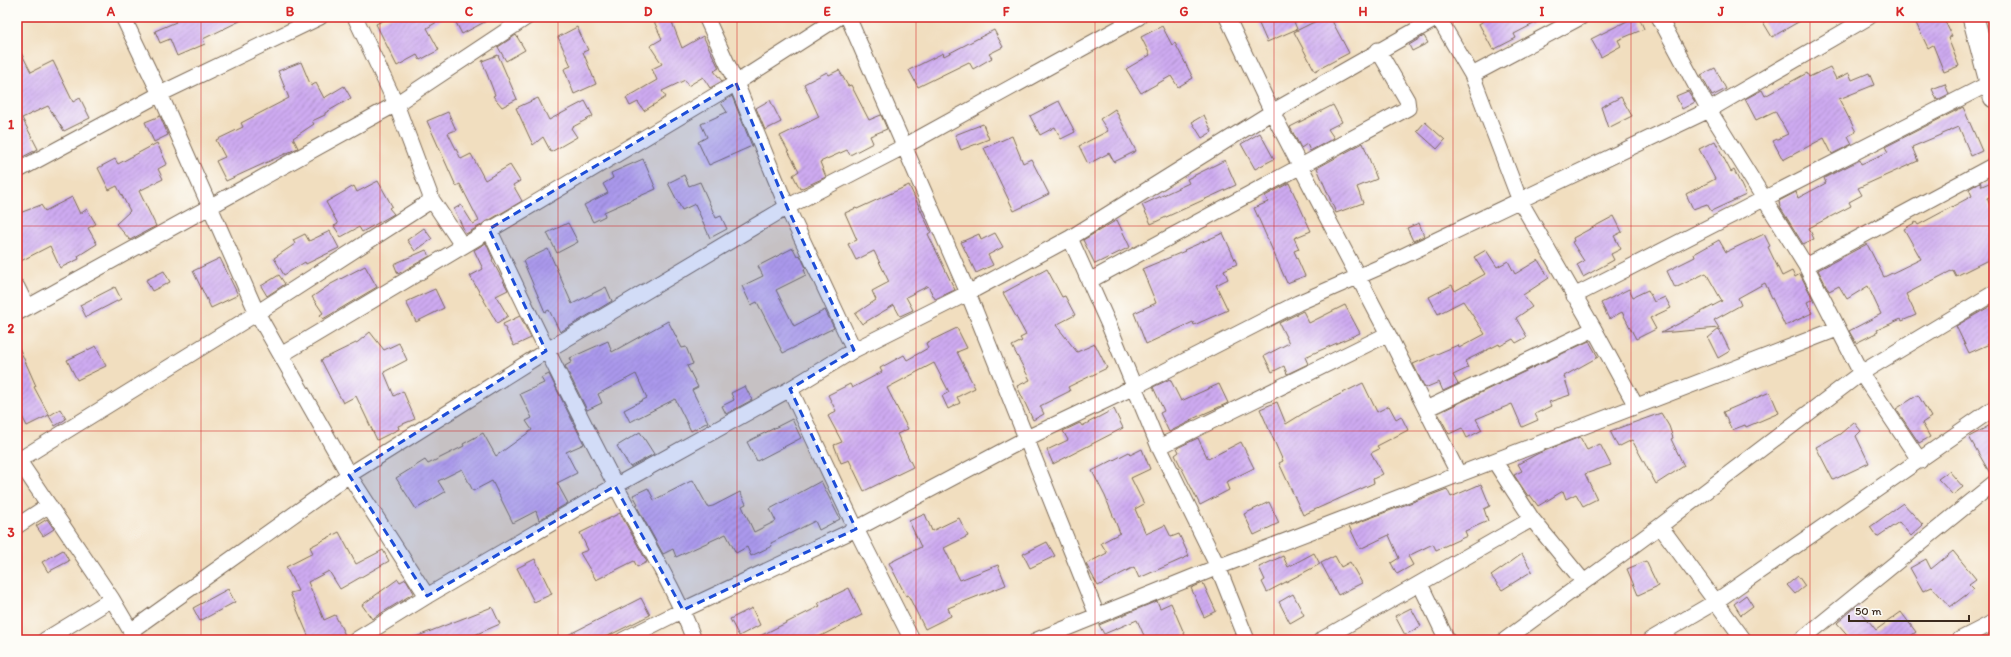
<svg xmlns="http://www.w3.org/2000/svg" width="2011" height="657" viewBox="0 0 2011 657" font-family="Itim,sans-serif">
<defs>
<pattern id="building-hatch" width="6" height="6" patternUnits="userSpaceOnUse"><rect width="6" height="6" fill="#ceaaf1"/><path d="M-1 1l2-2M0 6l6-6M5 7l2-2" fill="none" stroke="#a88bc3"/></pattern>
</defs>
<rect width="100%" height="100%" fill="#fdfcf7"/>
<filter id="ink" filterUnits="userSpaceOnUse"><feTurbulence type="fractalNoise" baseFrequency=".025" numOctaves="2"/><feDisplacementMap in="SourceGraphic" scale="8" xChannelSelector="R" yChannelSelector="G"/><feConvolveMatrix kernelMatrix="1 2 1 2 8 2 1 2 1" color-interpolation-filters="sRGB"/></filter>
<filter id="wash" filterUnits="userSpaceOnUse"><feTurbulence type="fractalNoise" baseFrequency=".012" numOctaves="4" result="noise"/><feDisplacementMap in="SourceGraphic" scale="16" xChannelSelector="R" yChannelSelector="G"/><feGaussianBlur stdDeviation="0.9" result="paint"/><feColorMatrix in="noise" values="0 0 0 0 0 0 0 0 0 0 0 0 0 0 0 0 0 1.4 0 .05"/><feComposite in="paint" operator="in"/></filter>
<g filter="url(#wash)">
<rect width="100%" height="100%" fill="#f1debf"/>
<g id="blocks">
<path fill="url(#building-hatch)" d="M173,17H248L203,39L205,44L177,56L170,39L160,43L155,31L176,22Z
M390,17H445L427,28L439,50L420,60L417,55L397,66L376,24Z
M453,17H494L462,34Z
M652,17H670L682,48L703,36L719,68L714,71L722,81L710,88L703,77L688,86L685,80L662,91L666,97L644,111L638,102L630,106L626,98L657,80L652,69L662,64L650,46L662,39Z
M1256,17H1292L1297,29L1267,42Z
M1324,17H1330L1349,53L1315,71L1294,32Z
M1489,17H1547L1514,34L1516,38L1493,50L1479,24Z
M1635,17H1639L1644,29L1618,40L1621,46L1601,57L1591,39Z
M1771,17H1807L1772,37L1763,22Z
M1913,17H1943L1952,36L1948,38L1959,66L1944,72L1933,45L1928,48Z
M1162,26L1172,45L1175,43L1193,78L1178,87L1171,76L1141,93L1126,69L1150,55L1141,37Z
M577,27L588,50L583,52L596,84L574,94L564,69L571,66L558,37Z
M994,30L1003,47L989,54L992,58L973,69L969,62L918,87L909,70L943,53L944,56Z
M516,35L525,50L506,61L498,47Z
M1424,36L1428,43L1412,51L1409,45Z
M17,45L31,72L53,61L73,102L80,98L90,118L64,131L48,106L22,118L38,149L17,160Z
M498,55L517,99L502,107L493,96L495,95L482,61Z
M301,62L311,86L316,83L324,98L344,86L351,98L325,113V115L312,121L314,124L293,138L298,148L226,181L216,161L225,157L216,140L243,127L241,123L289,98L278,71Z
M1830,67L1836,79L1849,73L1852,80L1869,73L1874,85L1839,99L1856,132L1848,136L1852,144L1832,154L1824,138L1783,160L1773,141L1788,134L1775,111L1756,120L1745,99L1762,90L1765,96L1807,73L1809,77Z
M1715,68L1726,89L1712,96L1701,75Z
M839,70L848,86L851,85L869,120L881,115L887,129L870,136L873,143L850,155L847,150L820,162L826,177L800,189L793,175L799,171L780,136L819,117L804,84L827,72L829,75Z
M1945,84L1949,94L1937,100L1932,89Z
M1688,91L1695,102L1682,109L1676,96Z
M732,96L752,146L709,165L698,142L707,137L701,124L727,112L721,103Z
M1621,97L1632,116L1608,128L1601,107Z
M538,98L549,120L585,101L593,116L571,128L577,137L551,152L543,137L533,145L516,108Z
M770,100L781,122L765,130L756,108Z
M1059,101L1075,132L1061,139L1055,127L1040,135L1030,116Z
M1333,105L1342,122L1328,129L1334,138L1310,151L1307,144L1301,148L1290,127Z
M1963,107L1982,151L1971,156L1959,127L1912,147L1918,161L1858,188L1862,195L1849,202L1851,206L1809,228L1814,239L1803,244L1780,207L1779,201L1796,192L1798,198L1826,183L1824,178L1860,160L1861,164L1888,152L1885,147Z
M1115,109L1136,151L1114,162L1109,153L1088,164L1079,146L1108,131L1100,119Z
M448,112L456,130L448,133L461,159L471,154L485,180L510,165L520,181L513,185L522,201L466,234L454,209L461,205L473,224L479,221L460,184L456,186L427,121Z
M1204,115L1212,132L1202,138L1192,122Z
M160,116L168,135L154,142L145,122Z
M1425,122L1445,140L1437,149L1417,131Z
M983,124L989,139L961,150L955,135Z
M1260,133L1274,159L1255,169L1241,144Z
M1012,136L1023,163L1031,159L1049,194L1014,211L984,148Z
M1715,141L1731,172L1734,170L1746,195L1711,211L1707,204L1693,209L1686,194L1715,179L1699,149Z
M157,143L167,164L158,169L163,179L139,191L156,226L130,240L116,224L130,211L117,186L109,190L98,168L115,159L118,164Z
M1363,143L1377,179L1357,187L1363,203L1336,213L1317,168Z
M643,159L656,189L604,212L605,216L593,222L584,205L608,193L603,184L613,178L611,173Z
M1225,160L1236,185L1151,224L1142,205L1189,183L1187,179Z
M684,175L689,186L700,182L716,218L721,216L727,229L710,238L695,204L682,210L668,183Z
M378,181L392,206L389,208L394,214L362,232L359,227L341,237L334,226L338,224L326,202L354,186L357,192Z
M1994,181V195L1987,198L1994,215V257L1956,276L1953,270L1906,294L1916,315L1902,321L1901,319L1877,330L1878,332L1856,343L1849,331L1881,314L1868,286L1847,299L1839,286L1829,291L1818,270L1867,244L1884,277L1921,259L1904,229L1916,222L1918,225L1972,196L1969,189L1980,182L1982,186Z
M1289,183L1311,231L1294,238L1299,249L1294,251L1305,276L1287,283L1254,208L1268,202L1265,196Z
M909,185L931,232L928,234L955,290L935,299L928,286L906,297L913,310L900,316L894,305L862,324L855,314L876,300L872,291L889,282L874,251L856,260L848,244L857,240L845,213L856,208L857,209Z
M72,197L80,214L87,209L96,224L88,228L97,244L78,256L79,259L60,268L50,246L17,263V214L41,205L45,211Z
M1614,216L1622,232L1614,236L1621,249L1611,254L1614,260L1583,277L1577,265L1584,261L1572,242L1574,241L1573,238Z
M1117,220L1130,247L1095,264L1083,240Z
M568,223L578,242L557,253L547,233Z
M1419,223L1424,236L1413,241L1407,228Z
M424,228L432,239L415,251L407,240Z
M330,231L339,248L306,264L305,262L284,275L274,258L295,244L293,240L305,234L309,241Z
M995,233L1003,247L988,255L993,265L976,273L961,242L979,234L981,240Z
M1223,233L1237,264L1224,270L1228,279L1216,285L1228,310L1194,325L1193,322L1146,344L1134,313L1156,303L1142,269L1185,251L1184,250Z
M1764,234L1770,246L1768,247L1782,276L1792,271L1795,277L1800,274L1813,299L1807,302L1812,313L1785,326L1765,283L1738,298L1741,305L1714,320L1719,328L1661,333L1722,301L1706,273L1675,288L1667,271L1695,257L1694,254L1719,240L1726,252Z
M486,243L493,259L492,260L508,290L496,296L508,316L497,323L470,276L483,269L474,250Z
M793,248L797,256L800,255L806,268L804,269L806,275L776,290L794,326L825,310L834,328L783,353L757,302L751,305L742,286L763,276L758,266Z
M548,249L572,304L606,287L612,301L560,332L549,310L545,312L523,261Z
M426,250L430,256L398,274L394,264Z
M1486,250L1497,267L1508,261L1515,274L1538,260L1549,278L1523,295L1532,307L1516,318L1527,337L1516,343L1513,339L1500,346L1499,344L1465,361L1468,368L1453,375L1458,384L1443,391L1439,382L1425,388L1413,364L1458,345L1459,348L1485,334L1463,301L1438,314L1429,297L1452,285L1455,291L1485,274L1474,257Z
M220,258L238,295L211,308L193,271Z
M365,266L377,287L323,319L320,315L323,313L312,297L331,284Z
M1047,269L1062,297L1065,296L1075,315L1056,325L1077,352L1095,344L1107,368L1068,387L1070,391L1040,406L1044,414L1033,420L1017,386L1030,380L1012,346L1022,341L1020,338L1026,335L1003,293Z
M164,271L170,282L152,291L146,280Z
M279,275L285,284L267,296L261,286Z
M115,287L121,299L86,317L80,305Z
M435,289L444,308L416,322L406,302Z
M1629,289L1633,297L1648,290L1654,302L1665,297L1671,308L1650,318L1656,329L1636,339L1622,312L1609,319L1601,303Z
M1994,304V342L1969,353L1956,326Z
M1345,305L1360,333L1305,357L1308,364L1287,374L1284,366L1272,372L1264,356L1289,343L1279,323L1303,311L1309,323Z
M520,316L531,338L514,346L503,324Z
M668,321L682,348L686,347L693,364L687,366L698,387L692,390L708,422L691,431L675,399L630,422L624,410L647,398L636,374L598,394L602,403L587,410L565,366L572,362L570,358L608,341L612,352Z
M957,328L967,348L957,352L975,388L957,397L960,403L948,409L942,396L949,392L934,363L887,388L908,429L897,434L913,467L864,491L849,460L841,463L834,445L842,442L828,416L836,411L828,395L850,384L852,388L882,372L880,368L904,355L907,360L928,348L926,343Z
M1719,329L1730,351L1718,358L1708,338Z
M370,332L384,350L399,343L407,360L384,372L394,396L403,391L415,419L398,426L399,429L377,440L356,396L343,403L321,360L358,342Z
M1589,341L1598,357L1564,376L1570,395L1549,402L1551,406L1535,414L1538,420L1522,427L1512,404L1476,419L1482,430L1467,438L1462,428L1449,434L1438,413Z
M17,343L36,386L34,387L49,415L27,426L17,407Z
M96,346L106,366L77,380L67,360Z
M549,374L584,444L566,452L577,473L557,483L568,503L539,520L536,511L513,523L492,481L473,491L462,469L438,481L445,492L416,509L396,478L425,460L428,464L464,446L463,444L483,433L496,456L532,430L526,421L532,418L520,394L544,383L541,378Z
M1170,379L1181,401L1219,384L1228,403L1190,420L1191,421L1169,432L1160,413L1164,411L1153,387Z
M1363,383L1377,412L1389,406L1396,419L1401,416L1408,430L1377,446L1379,449L1371,453L1383,474L1373,479L1374,483L1303,515L1279,463L1283,461L1260,409L1277,402L1286,424L1312,408Z
M745,386L752,400L726,414L722,406L734,400L731,393Z
M1770,392L1779,413L1746,427L1745,425L1732,430L1723,412Z
M1918,395L1931,417L1922,423L1930,437L1919,443L1896,409Z
M60,409L66,419L55,426L49,416Z
M1114,409L1123,428L1053,464L1047,450L1068,440L1063,431L1080,423L1082,426Z
M1661,413L1669,426L1673,438L1671,439L1684,466L1656,484L1632,440L1618,447L1610,431Z
M792,419L801,438L757,461L747,442Z
M1854,422L1861,431L1856,436L1869,463L1833,480L1816,447L1840,434Z
M1994,423V474L1991,475L1969,437Z
M640,432L654,454L630,467L617,446Z
M1580,437L1587,450L1600,444L1611,465L1585,474L1597,499L1583,506L1576,494L1566,499L1563,491L1538,506L1530,495L1528,496L1514,475L1522,471L1518,464L1539,453Z
M1198,438L1208,459L1241,442L1254,468L1226,482L1229,490L1200,505L1175,455L1179,452L1177,448Z
M1142,449L1150,469L1131,478L1144,504L1135,509L1146,534L1165,525L1171,537L1179,534L1189,556L1139,578L1134,567L1098,586L1086,564L1107,553L1101,543L1120,533L1105,496L1092,471L1129,452L1130,455Z
M1949,471L1963,487L1953,495L1938,479Z
M693,480L708,507L713,506L740,492L746,504L742,506L754,532L776,521L770,509L821,481L840,519L819,530L815,521L771,543L772,546L751,556L747,547L736,553L726,534L676,557L673,549L663,554L636,505L638,504L633,495L648,488L654,500Z
M1481,484L1490,506L1484,509L1488,521L1465,531L1467,536L1436,550L1433,544L1408,556L1413,565L1397,574L1391,563L1399,558L1389,535L1360,549L1349,526L1447,489L1451,497Z
M1269,502L1279,523L1254,535L1244,514Z
M1903,503L1923,525L1911,536L1899,522L1877,537L1870,527Z
M620,513L647,562L637,567L634,561L596,580L580,553L588,550L580,533Z
M925,514L932,531L959,518L968,536L944,548L960,580L998,565L1006,585L948,608L951,616L925,629L908,595L906,596L889,563L921,547L909,521Z
M47,519L54,529L43,536L36,526Z
M339,532L356,564L383,550L389,561L340,589L329,571L308,582L324,620L335,615L347,639L310,640L290,593L298,591L286,567L313,553L310,547Z
M1047,542L1055,556L1030,568L1023,554Z
M63,550L69,561L48,572L42,562Z
M1953,551L1976,579L1969,584L1974,589L1950,607L1932,587L1923,591L1910,568L1926,559L1931,569Z
M1314,553L1320,564L1267,592L1262,582L1265,580L1259,567L1283,556L1288,567Z
M1522,554L1532,571L1502,590L1491,576Z
M1335,556L1341,567L1350,562L1362,583L1338,595L1321,563Z
M535,559L552,594L534,602L517,568Z
M1646,561L1658,586L1638,595L1627,569Z
M1798,576L1805,586L1795,594L1787,585Z
M398,579L400,582L406,579L414,593L372,619L362,605Z
M1203,583L1216,611L1204,617L1191,588Z
M849,588L862,615L813,640H752L820,606L818,603Z
M228,589L235,602L200,621L193,608Z
M1293,594L1304,615L1290,623L1279,602Z
M1746,595L1753,606L1741,615L1734,604Z
M641,598L650,615L600,640H558Z
M1157,601L1160,608L1171,603L1187,640H1146L1137,620L1104,634L1099,625Z
M1857,606L1876,630L1901,612L1916,632L1905,640H1852L1837,623Z
M492,607L500,624L463,640H408Z
M752,608L760,625L739,636L730,619Z
M1411,608L1421,626L1405,635L1395,616Z"/>
</g>
</g>
<g filter="url(#ink)">
<use href="#blocks" fill-opacity="0" stroke="#7b6956" stroke-width="1"/>
<g fill="none" stroke-linecap="round" stroke-linejoin="round">
<g stroke="#7b6956" stroke-width="17">
<path id="street" d="M123,17L160,94L257,313L349,475L427,596
M355,17L396,104L432,200L462,245
M706,17L736,83L787,207L854,350
M848,17L968,293L1097,615
M1227,17L1272,112L1388,334L1459,475
M1438,17L1472,75L1520,201L1594,329L1636,406
M1659,17L1709,110L1806,266L1861,373L1920,461
M1472,75L1581,17
M17,171L160,94L320,17
M489,229C529,315 571,400 615,484C641,536 674,585 694,640
M1070,238L1108,323L1159,447L1218,567L1247,640
M1806,266L1994,165
M1089,281L1408,108L1407,100L1378,50
M17,287L27,307
M1574,296L1994,81
M17,313L396,104L527,17
M281,355L736,83L839,17
M790,389L856,529L912,640
M1426,409L1594,329
M1159,447L1388,334
M17,458L112,599L136,640
M19,460L257,313L432,200
M1495,462L1532,519L1583,581
M17,526L49,505
M1660,526L1744,640
M1420,584L1447,640
M132,630L349,475L546,351L787,207L903,147L1139,17
M45,640L112,599
M356,640L427,596L615,486L790,389L854,350L968,293L1070,238L1272,112L1439,17
M623,640L683,610L856,529L1027,438L1134,387L1298,303L1380,267L1709,110L1869,17
M1037,640L1218,567L1837,329
M1321,640L1532,519
M1505,640L1660,526L1861,373L1994,293
M1650,640L1715,602L1994,408
M1801,640L1994,483
M1959,640L1994,622"/>
</g>
<g stroke="#7b6956" stroke-width="23">
<path id="secondary" d="M1973,17L1994,97"/>
</g>
<use href="#street" stroke="#fff" stroke-width="15"/>
<use href="#secondary" stroke="#fff" stroke-width="21"/>
</g>
</g>
<path fill="#1d4ed8" fill-opacity="0.2" stroke="#1d4ed8" stroke-width="3" stroke-dasharray="8 5" stroke-linejoin="round" d="M736,83L787,207L854,350L790,389L856,529L683,610L615,486L427,596L349,475L546,351L489,229Z"/>
<path fill="none" stroke="#d62828" stroke-width="1" stroke-opacity="0.55" d="M201,17V640M380,17V640M558,17V640M737,17V640M916,17V640M1095,17V640M1274,17V640M1453,17V640M1631,17V640M1810,17V640M17,226H1994M17,431H1994"/>
<rect width="2011" height="657" fill="none" stroke="#fdfcf7" stroke-width="44"/>
<path d="M1849 615v6h120v-6" fill="none" stroke="#3b2a1e" stroke-width="2"/>
<text x="1855" y="615" font-size="12" fill="#3b2a1e" stroke="#fdfcf7" stroke-width="3" paint-order="stroke">50 m</text>
<rect x="22" y="22" width="1967" height="613" fill="none" stroke="#d62828" stroke-width="1.5"/>
<g font-size="13" text-anchor="middle" font-weight="bold" fill="#d62828">
<text x="111" y="16">A</text>
<text x="290" y="16">B</text>
<text x="469" y="16">C</text>
<text x="648" y="16">D</text>
<text x="827" y="16">E</text>
<text x="1006" y="16">F</text>
<text x="1184" y="16">G</text>
<text x="1363" y="16">H</text>
<text x="1542" y="16">I</text>
<text x="1721" y="16">J</text>
<text x="1900" y="16">K</text>
<text x="11" y="129">1</text>
<text x="11" y="333">2</text>
<text x="11" y="537">3</text>
</g>
</svg>
